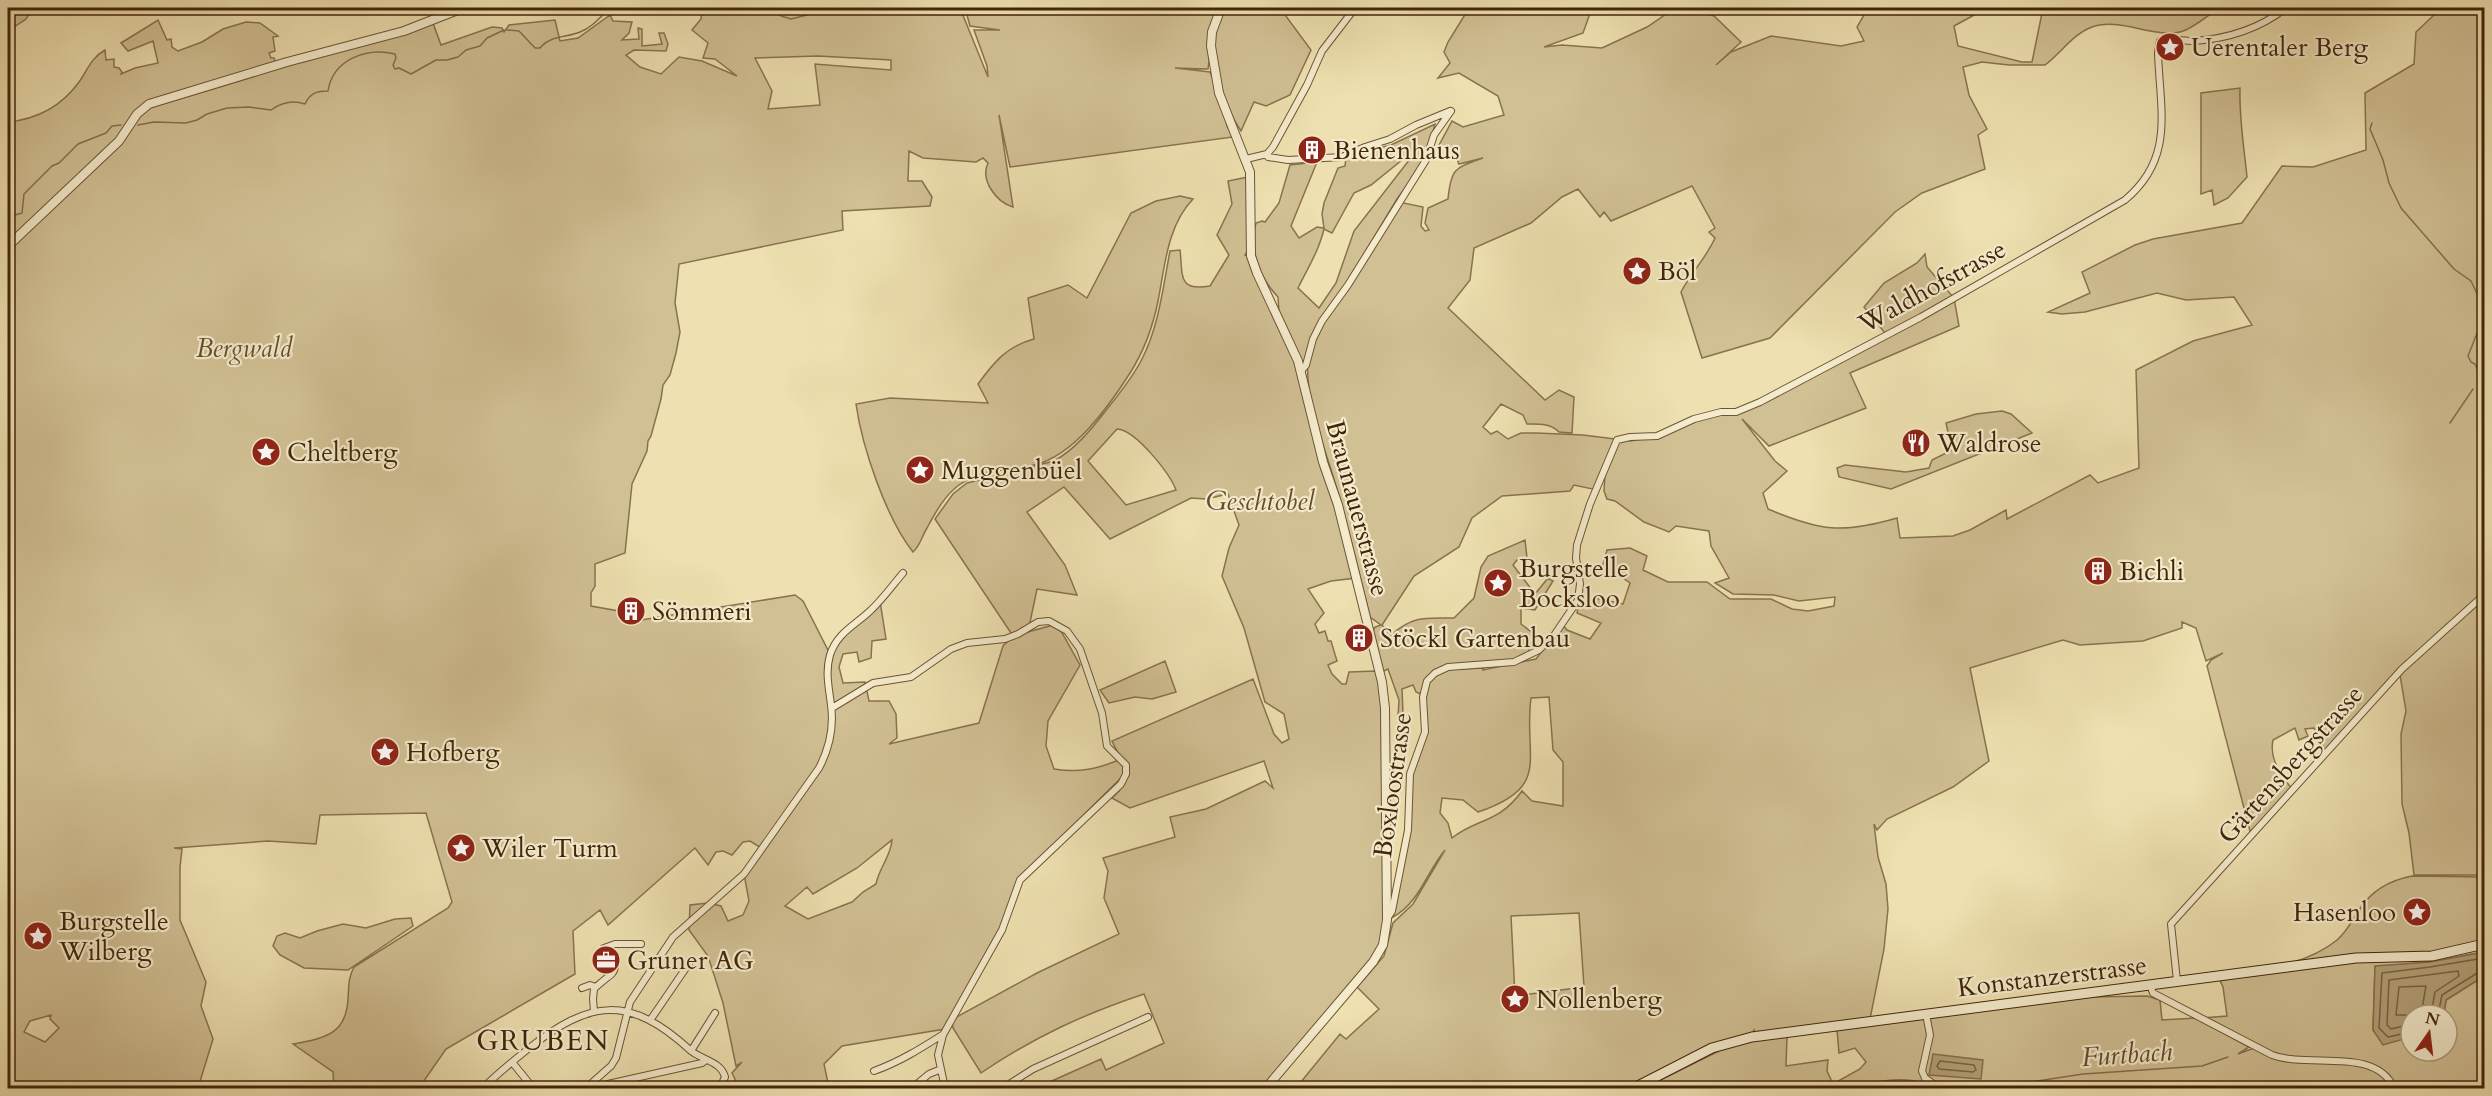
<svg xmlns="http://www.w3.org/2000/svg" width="2492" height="1096" viewBox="0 0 2492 1096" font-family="Cardo,serif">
<rect width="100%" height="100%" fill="#eee0b0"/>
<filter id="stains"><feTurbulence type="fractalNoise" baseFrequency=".00333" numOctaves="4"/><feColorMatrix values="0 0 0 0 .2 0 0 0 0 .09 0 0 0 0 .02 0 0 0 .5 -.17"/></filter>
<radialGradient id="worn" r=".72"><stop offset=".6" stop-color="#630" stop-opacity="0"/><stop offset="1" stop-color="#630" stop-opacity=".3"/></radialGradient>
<path fill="#d1c094" stroke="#89724f" stroke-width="1.5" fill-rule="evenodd" d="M8,8H33L26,19L8,31Z
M735,8H960L988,77L987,66L974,30H1000L970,26L965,8L1059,9L1073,8H1280L1311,50L1290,95L1266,106L1254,102L1241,131C1223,104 1217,77 1211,46L1208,69L1175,68L1210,72L1224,107L1227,126L1233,137L1010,167L999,115L1013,207C996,202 980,180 988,163L983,158L976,162L923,158L909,151L908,181H922L932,197L930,206L842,211L843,230L679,264L675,303L680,332L676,353L670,375L663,385L661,399L651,436L648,441L647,451L632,484L625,553L595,564V586L591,593V606L619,611L622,617L629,622L795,595L803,601L830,654L837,639L880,601L886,639L872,641L871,658L859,662L857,652L843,654L839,667L843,683L865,682L869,701H889L896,714L897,738L889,744L979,723L1003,646L1013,636L935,519L953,494L967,483L1054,461C1074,450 1090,431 1104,413C1118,395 1132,379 1142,359C1159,326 1163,287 1170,251L1180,250C1183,274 1177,292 1210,286L1229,255L1217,235L1232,204L1228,181L1248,177V250L1245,255L1248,256L1292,353L1356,578L1331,581L1308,589L1324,613L1315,624L1319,633L1325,631L1328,641H1331L1337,661L1328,665L1332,674L1342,684H1346L1349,672L1376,671L1381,695L1384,931L1378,949L1372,959L1263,1088H1036L1101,1059L1106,1070L1164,1043L1144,994C1084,1014 1034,1037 981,1073L953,1028L952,1020L945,1029L842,1046L824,1064L829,1088H739L732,1073L742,1062L736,1066L723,1003L708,956L689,930L690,905L708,903L721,906L728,921L743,915L749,901L744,874L763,849L750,841L743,842L732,855L723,851L716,852L708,865L695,848L608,925L600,910L573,931L575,974L446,1049L419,1088H334L333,1072L293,1044C323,1038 346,1036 348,999C349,986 348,978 354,967L448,908L452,902L426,813L320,815L316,844L268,841L174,848L182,849L180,867V920L206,982L201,1006L213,1039L198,1088H8V122C38,119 61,107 79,82C88,69 91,58 105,50L106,60L114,59V67L119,68L122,72L121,74L135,68L158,63L153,41L128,51L121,43L158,20L167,40L171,39L172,47L178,51L202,42L223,29L246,22L260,23L278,36L273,37L275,51L269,53L271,58H274L276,63L153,105L433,23L441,45L492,27L502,28L504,32L509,25L555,20L560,41L578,38L610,15L613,21L632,22L629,33L622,40L639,39L638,28L642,29V46L662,44L659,33H664L668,44L666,51L634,50L626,55L640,67L661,74L679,57L702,61L737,76L715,59L703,58L708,43L692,30L701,19L702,10L734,12ZM818,56L891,60V70L815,64L820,105L768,109L772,91L755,58ZM1117,429C1136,430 1170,474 1176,490L1126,505L1088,461ZM1064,487L1110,539L1191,498L1206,499L1228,494L1239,525L1229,548L1222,576L1244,628L1265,702L1284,714L1289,739L1282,743L1274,734L1253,679L1112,741L1121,759C1098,769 1079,773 1054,769L1046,746L1048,721L1080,665L1057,624L1017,635L1029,627L1037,589L1077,595L1065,565L1027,512ZM1264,761L1273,788L1265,781L1206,809L1170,817L1175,837L1103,858L1108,871L1104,898L1119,934L1037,973L953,1019L1008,918L1025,873L1126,773L1119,791L1112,798L1130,808ZM892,840C891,856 879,868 876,884L863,892L852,902L808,919L785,906L807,887L813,894L857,868ZM51,1015L50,1019L59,1028L45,1042L24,1032L30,1021Z
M1469,8H1592L1583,33L1544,47L1562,45L1602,48L1647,27L1675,8H1690L1714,16L1741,42L1716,65L1731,52L1771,36L1841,46L1864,41L1857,27L1868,8H1987L1954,26L1958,46L2022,62H2032L2043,8H2219C2208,15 2193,29 2180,32C2153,38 2119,17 2092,27C2073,34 2061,53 2045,65H2009L1982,62L1963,67L1969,95L1987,129L1978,135L1985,169L1922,193L1895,212L1770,338L1702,358L1681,292C1691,273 1706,258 1715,238L1709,232L1715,228L1692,186L1611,221L1604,212L1600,217L1578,189L1562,197L1531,223L1474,248L1470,280L1448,308L1545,400L1559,390L1574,397L1572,433L1559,432C1551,423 1538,424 1527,424L1523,415L1501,404L1483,427L1491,434L1497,431L1508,439L1521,433H1536L1583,435L1631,441L1657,436L1694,419L1736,412L1885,333L1864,307L1884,283L1917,263L1925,254L1927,267L1954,298L1959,326L1850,373L1866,408L1769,446L1742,419L1775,461L1787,471L1763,493L1768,509C1820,531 1842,534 1897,518L1900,538L1953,536L1970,530L2006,510L2007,519L2090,475L2098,483L2139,468L2136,370L2193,341L2252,325L2234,297L2186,300L2157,293L2085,312L2062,314L2048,312L2090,293L2082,272L2135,245L2153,239L2242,223L2282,166L2313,167L2366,150L2365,93L2414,64L2416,32L2435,14L2436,8H2484V592L2465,610L2447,624L2326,752L2314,728L2305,729L2308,736L2299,740L2295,728L2273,740C2269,759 2281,775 2292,789L2251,835L2207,666L2211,660L2223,653L2206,661L2196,628L2182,622V628L2143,641L2080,645L2063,640L1970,668L1989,761L1953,787L1887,819L1877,830L1874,824L1878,857L1886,884L1888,909L1884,949L1870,1019L1755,1032L1754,1030L1752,1034L1630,1088H1296L1340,1034L1346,1039L1379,1009L1357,987L1384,956L1393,923L1413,904L1445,850C1427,871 1420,902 1393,917L1409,829L1411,777L1425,738V696L1416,692L1413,685L1402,689L1404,738L1402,740L1398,717L1399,700L1388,669L1382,672L1372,633L1375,627L1381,625L1370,617C1359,573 1349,529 1336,486C1324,444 1304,400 1308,355L1305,363L1302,364L1279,312L1278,297C1260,278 1248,248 1256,223L1262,221L1265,222L1279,203L1290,165L1317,162L1291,226L1299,238L1317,227L1324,228L1322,214L1324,203L1338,168L1345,166L1346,156L1391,145L1435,124L1426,160L1397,199L1314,337L1399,202L1423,207L1421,226L1425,231L1429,230L1425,223L1428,208L1448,199C1451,168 1455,168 1483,158L1459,164L1453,150L1438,147L1452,121L1463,127L1504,115L1498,96L1459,73L1438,78L1450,63L1444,52L1448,42ZM1407,156L1410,159L1354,231L1336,283L1319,308L1298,288C1308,268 1319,250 1324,229L1332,233L1354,193L1371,185ZM1605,474L1604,491L1607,499L1615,501L1644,522L1669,532L1676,526L1709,531L1711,546L1729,578L1715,583L1733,594L1774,595L1799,601L1835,597L1834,606L1808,611L1792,609L1771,599H1730L1707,582H1668L1643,570L1647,556L1630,548L1607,550L1603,564L1630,583L1623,604L1580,595L1577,613L1601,623L1590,639L1567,630L1562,624L1536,659L1483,670L1484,668L1462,669L1516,659L1528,653L1534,634L1521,624V608L1535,610L1553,581L1548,578L1535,594L1513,565L1517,560L1527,558L1525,540L1488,556L1481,567L1474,598L1454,618C1426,618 1414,615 1391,635L1382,625L1414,576L1459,547L1472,518L1502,496L1570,491L1574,485L1597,490ZM1549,697L1553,750L1563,762V806L1532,801L1522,791C1498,824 1477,818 1452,838L1448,823L1440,813L1442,798L1463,800L1478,812C1553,787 1523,758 1531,698ZM1579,913L1584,987L1515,996L1511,916Z
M2240,88C2239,118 2244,147 2247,177L2228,198L2214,205L2212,190L2201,194V93Z
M1180,196L1193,199C1167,226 1165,266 1158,301C1153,326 1144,351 1130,373C1109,406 1074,456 1034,465C1010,470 980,470 959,485C945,495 935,513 927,528C922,536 920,546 913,552C886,518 862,447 856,404L890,398L988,403L978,384C994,362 1007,346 1034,339L1028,298L1068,285L1087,298L1131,213L1156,201Z
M2002,411L2011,414L2032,433L1891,489L1839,477L1837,468L1845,465L1906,472L1929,468L1932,460L1952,450L1946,423L1976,414Z
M2475,606L2484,611V875H2414L2409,833L2402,804L2401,734L2406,711L2400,675L2426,647Z
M1165,661L1176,692L1152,699L1135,697L1109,703L1100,690Z
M2412,876L2484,877V952L2430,962L2375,967L2373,1030L2379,1037H2411V1051H2447V1015H2444L2446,1000L2484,976V1088H1644L1723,1049L1751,1041L1787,1037L1786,1066L1828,1060L1827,1071L1833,1084L1860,1069L1866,1062L1855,1048L1839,1053L1837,1030L2088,997L2147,996L2160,1000L2162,1020L2196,1018L2249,1047L2238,1054L2254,1048L2201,1018L2227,1016L2223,987L2218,976C2258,969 2304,967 2337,940C2347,932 2352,920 2359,910C2371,891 2391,880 2412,876Z
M411,918L413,926L348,970L304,968L280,955L273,946L277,936L285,933L300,938L317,931L343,924L366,928L395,919Z"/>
<path fill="#b3a078" stroke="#856f4c" stroke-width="1.5" d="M2484,952V976L2446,1000L2444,1015H2411V1037L2383,1045L2373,1030L2375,966L2430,962Z
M1933,1054L1983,1060L1981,1079L1929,1075Z"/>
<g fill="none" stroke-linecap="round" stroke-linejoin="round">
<path stroke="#7a6241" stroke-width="1.5" d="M2411,1015H2396L2399,987L2426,986L2421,1015
M2438,1015L2442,995L2479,972H2484
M2411,1024L2391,1029L2387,1025L2389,980L2458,971L2459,976L2435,992L2431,1015
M2411,1032L2388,1037L2379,1028L2382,973L2430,967L2484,958
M1940,1061L1974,1065L1976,1070L1973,1072L1939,1069L1937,1066Z"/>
<path stroke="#856f4c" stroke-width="1.5" d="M769,8L781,16L791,19L827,10L879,8
M507,30L519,31L535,48H540C551,35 566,38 580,32C593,27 600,17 610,8
M2372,123L2370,129L2383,160L2389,183L2401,208L2454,269L2471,281L2479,298L2478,313L2481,323L2468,356L2471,362L2475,364L2478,371
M138,125L154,122L186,123L197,120L207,114L227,108L249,107L271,110C281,103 293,100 305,104C310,93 317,91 328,91C333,59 367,47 395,54L396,58L393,65L395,69L399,68L411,74L436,60H447L458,57L466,50L480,46L487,38L504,30
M8,217L22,213L24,194L52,166L59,163L78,144L106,133L112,126L121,125
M2450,423L2473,389
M1847,1088C1874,1082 1909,1073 1934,1088
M1991,1088L2083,1074L2202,1066L2228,1057"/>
<g stroke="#6c5434" stroke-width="8">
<path id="minor" d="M1267,154L1268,157L1288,160L1342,157L1365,147L1390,139L1416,125L1450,111
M1246,159L1267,154L1273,147L1307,85L1322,51L1355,8
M1301,371L1306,365L1313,339L1322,321L1348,285L1426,160L1434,135L1451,111
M832,708L873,683L911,677L951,649L967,643L1005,639L1018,634L1038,622L1049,621L1067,631L1080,649L1102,713L1107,746L1126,765V774L1121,784L1020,880L1002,930L943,1035L938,1055L945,1088
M1387,919L1392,911L1408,830L1410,774L1425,732L1423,697L1427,681L1435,673L1448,667L1514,662L1539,650L1555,634L1578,600L1580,584L1576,558L1577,545L1590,504L1617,440L1630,437L1657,436L1694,419L1721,412H1736L1760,402L1921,317L2125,200C2175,158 2160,111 2158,53L2160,41C2171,38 2181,41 2193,41C2227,39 2259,29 2286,8
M604,948L615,944H641
M2177,981L2171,924L2402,669L2484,595
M2150,985L2153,993L2272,1055C2309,1069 2375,1046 2394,1088
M582,988L590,985L596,987
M594,1012L593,999L594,989C614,969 620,978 610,946
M1926,1014L1930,1035L1922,1071L1925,1078L1939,1088
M651,1019L690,962
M691,1051L715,1013
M512,1062L533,1088
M874,1071C899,1062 920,1049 942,1035
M608,1084L702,1063L706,1060
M483,1088C497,1074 513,1061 528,1049C590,999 630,995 690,1050C701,1060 721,1061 725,1077L720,1088
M586,1088L611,1066L616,1058L630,1002L673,937L744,874L819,768C829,749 834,727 831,705C829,688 825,672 830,655C837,633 854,626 870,611C882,600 892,586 903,573
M912,1088L929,1074L939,1070
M1003,1088L1033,1069L1148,1017"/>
</g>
<g stroke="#6c5434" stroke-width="10">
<path id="tertiary" d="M1221,8L1212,32L1211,46L1219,93L1250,172L1251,256L1257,273L1298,361L1323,462L1338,505L1382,682L1385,708L1387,920L1383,945L1373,962L1266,1088
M8,246L119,141L137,114L149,104L287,62L404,31L463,8"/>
</g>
<g stroke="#41250a" stroke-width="11">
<path id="secondary" d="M1634,1088L1712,1048L1752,1037L2356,958L2432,956L2484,944"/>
</g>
<use href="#minor" stroke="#f4ebcc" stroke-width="6"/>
<use href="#tertiary" stroke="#f4ebcc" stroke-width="8"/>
<use href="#secondary" stroke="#f4ebcc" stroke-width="9"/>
</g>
<defs>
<g id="sight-disc" transform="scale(1.5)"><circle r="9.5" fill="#8f2418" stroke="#f4ebcc"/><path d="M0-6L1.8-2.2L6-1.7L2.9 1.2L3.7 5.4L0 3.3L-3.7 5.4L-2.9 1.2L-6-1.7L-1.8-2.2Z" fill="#fff"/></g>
<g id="building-disc" transform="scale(1.5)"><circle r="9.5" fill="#8f2418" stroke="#f4ebcc"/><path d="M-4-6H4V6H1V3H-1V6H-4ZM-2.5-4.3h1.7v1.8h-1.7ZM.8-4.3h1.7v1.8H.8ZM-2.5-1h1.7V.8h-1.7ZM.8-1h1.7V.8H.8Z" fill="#fff"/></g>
<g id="restaurant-disc" transform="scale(1.5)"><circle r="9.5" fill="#8f2418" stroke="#f4ebcc"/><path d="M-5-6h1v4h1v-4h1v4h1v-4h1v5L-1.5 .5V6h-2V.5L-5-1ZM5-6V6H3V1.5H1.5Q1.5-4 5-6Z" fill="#fff"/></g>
<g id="office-disc" transform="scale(1.5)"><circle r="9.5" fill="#8f2418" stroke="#f4ebcc"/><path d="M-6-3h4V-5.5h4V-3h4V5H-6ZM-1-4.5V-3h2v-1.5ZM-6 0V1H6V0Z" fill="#fff"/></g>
</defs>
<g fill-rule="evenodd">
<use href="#sight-disc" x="2170" y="47"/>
<use href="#building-disc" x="1312" y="150"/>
<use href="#sight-disc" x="1637" y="271"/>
<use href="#restaurant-disc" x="1916" y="443"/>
<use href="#sight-disc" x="266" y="452"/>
<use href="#sight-disc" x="920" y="470"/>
<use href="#building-disc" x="2098" y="571"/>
<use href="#sight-disc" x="1498" y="583"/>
<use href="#building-disc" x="631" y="611"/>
<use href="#building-disc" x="1359" y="638"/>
<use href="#sight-disc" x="385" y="752"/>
<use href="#sight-disc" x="461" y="848"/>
<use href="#sight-disc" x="2417" y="912"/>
<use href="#sight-disc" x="38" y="936"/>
<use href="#office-disc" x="606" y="960"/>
<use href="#sight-disc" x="1515" y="999"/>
</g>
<g text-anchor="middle" stroke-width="4.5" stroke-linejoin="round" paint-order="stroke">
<g font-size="26" fill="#41250a" stroke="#f4ebcc" text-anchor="start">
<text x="2191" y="56">Uerentaler Berg</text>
<text x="1333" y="159">Bienenhaus</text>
<text x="1658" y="280">Böl</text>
<text x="1937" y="452">Waldrose</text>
<text x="287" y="461">Cheltberg</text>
<text x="941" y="479">Muggenbüel</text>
<text x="1519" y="577">Burgstelle<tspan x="1519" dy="30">Bocksloo</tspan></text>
<text x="2119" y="580">Bichli</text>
<text x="652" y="620">Sömmeri</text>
<text x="1380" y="647">Stöckl Gartenbau</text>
<text x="406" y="761">Hofberg</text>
<text x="482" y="857">Wiler Turm</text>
<text x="2396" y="921" text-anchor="end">Hasenloo</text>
<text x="59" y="930">Burgstelle<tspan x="59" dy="30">Wilberg</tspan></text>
<text x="627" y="969">Gruner AG</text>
<text x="1536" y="1008">Nollenberg</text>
</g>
<g font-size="26" fill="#41250a" stroke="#f4ebcc">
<text transform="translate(1932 286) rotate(-29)" y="9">Waldhofstrasse</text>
<text transform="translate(1358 508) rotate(75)" y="9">Braunauerstrasse</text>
<text transform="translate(2290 764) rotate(-48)" y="9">Gärtensbergstrasse</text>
<text transform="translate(1392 785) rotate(-82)" y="9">Boxloostrasse</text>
<text transform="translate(2052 976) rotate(-7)" y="9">Konstanzerstrasse</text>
</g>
<g font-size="26" font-style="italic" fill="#654c2c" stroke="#f4ebcc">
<text x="244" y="357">Bergwald</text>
<text x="1260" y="510">Geschtobel</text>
</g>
<g font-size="27" font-style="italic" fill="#634a2b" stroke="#f4ebcc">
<text transform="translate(2127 1054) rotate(-4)" y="9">Furtbach</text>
</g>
<g font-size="28" letter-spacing="1.5" fill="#41250a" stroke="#f4ebcc">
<text x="543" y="1050">GRUBEN</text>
</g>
</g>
<rect width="2492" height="1096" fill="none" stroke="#eee0b0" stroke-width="30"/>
<rect x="9" y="9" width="2474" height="1078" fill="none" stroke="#41250a" stroke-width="3"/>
<rect x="15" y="15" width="2462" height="1066" fill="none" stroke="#41250a" stroke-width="1.5"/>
<g transform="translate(2429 1033) rotate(14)"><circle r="28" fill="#f4ebcc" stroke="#ac9c7e" stroke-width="1.5"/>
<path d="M0-4.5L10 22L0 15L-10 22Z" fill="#8f2418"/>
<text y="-9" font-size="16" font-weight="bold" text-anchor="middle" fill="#41250a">N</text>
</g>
<rect width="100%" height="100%" filter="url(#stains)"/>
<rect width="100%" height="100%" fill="url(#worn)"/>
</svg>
